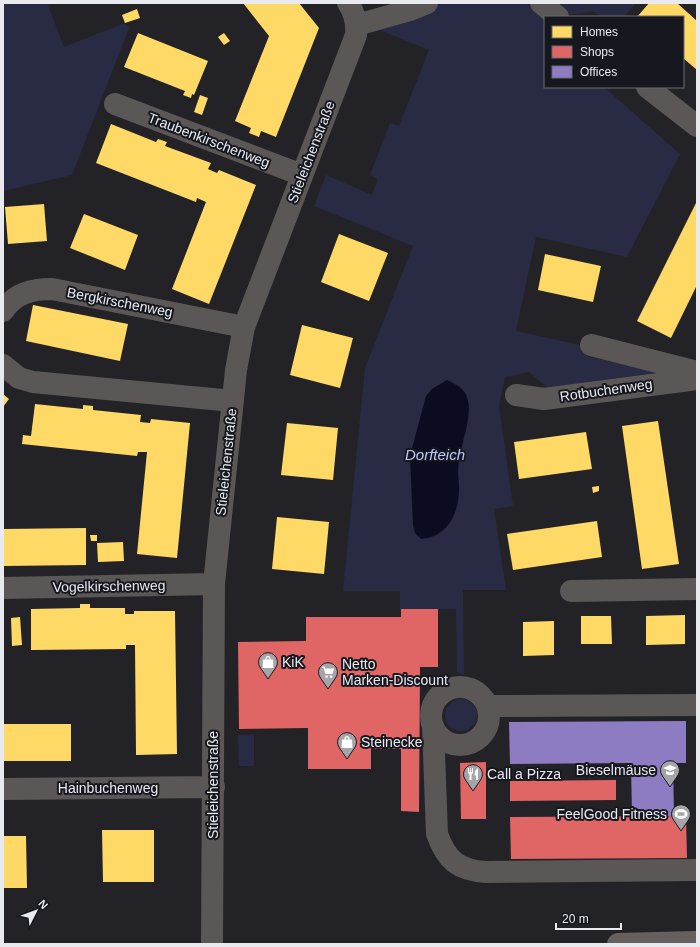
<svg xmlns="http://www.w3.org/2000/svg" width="700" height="947" viewBox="0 0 700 947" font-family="Arial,sans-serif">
<rect width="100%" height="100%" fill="#232327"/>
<path fill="#282b43" d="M3,3H47L64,47L125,23L129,28L72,175L3,191Z
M444,3H526L545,17V87H604L680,154L627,257L536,237L516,331L589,347L587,356L655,372V373L548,388L529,372L505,377L499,406L513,506L494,509L506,590H463L464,675L457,672L456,609L400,610V591H343L365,368L413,246L314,206L326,175L372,195L378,179L370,175L390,123L399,126L429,50L377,29Z
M553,3H636L624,17H600L594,12L568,15Z
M445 715a16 16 0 1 1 32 0a16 16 0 1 1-32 0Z
M238,735H254V766H239Z"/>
<path fill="#0b0b21" d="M447,380C457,385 466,389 468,401C472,417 461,444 459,461C457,470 459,480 459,489C459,513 448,537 421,539L415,533L413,525L410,456L426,396L432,389Z"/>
<path fill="#ffd966" d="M243,3H299L319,28L276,137L261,131L259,137L249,133L251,128L235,121L269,36Z
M649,3H677L697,21V70L683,58V17H637Z
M137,9L140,18L125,23L122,15Z
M138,33L208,61L194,95L192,94L191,98L183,95L185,91L124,67Z
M224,33L230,41L224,45L218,37Z
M200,95L208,98L202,115L194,112Z
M111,124L156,142L158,139L167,142L165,146L211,163L208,169L217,173L219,170L256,185L209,304L172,289L206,202L197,198L196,202L96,163Z
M697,201V285L671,338L637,321Z
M44,204L47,241L8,244L5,207Z
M84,214L138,235L125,270L70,248Z
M339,234L388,253L369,301L321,282Z
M545,254L601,266L593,302L538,290Z
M33,305L128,324L120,361L26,341Z
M302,325L353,338L340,388L290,375Z
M3,394L9,399L3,407Z
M35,404L83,409V405L93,406V410L141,415L140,422L150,423L151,419L190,423L177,558L137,554L147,452H138L137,456L22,444L23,435L31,436Z
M658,421L679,564L642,569L622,426Z
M287,423L338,428L333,480L281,475Z
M586,432L592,469L519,479L514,442Z
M599,486V491L593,493L592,487Z
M277,517L329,522L324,574L272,569Z
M597,521L602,557L513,570L507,534Z
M86,528V565L3,566V529Z
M90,535H97V541H91Z
M123,542L124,561L98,562L97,543Z
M80,604H90V608H125V614H134V611H175L177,754L136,755L135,645H126V649L31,650V609L80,608Z
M685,615V644L646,645V616Z
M581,616H611L612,644H581Z
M20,617L22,645L12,646L11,618Z
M554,621V655L523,656V622Z
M3,724H71V761H3Z
M102,830H154V882H103Z
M3,836H26L27,888H3Z"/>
<path fill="#e06666" d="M401,609H438V667H420L419,812L401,811V749H371V769H308V728L239,729L238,642L306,641V617H401Z
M486,762V819H461L460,763Z
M616,780V800L510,801V781Z
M686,816L687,858L511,859L510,817Z"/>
<path fill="#8e7cc3" d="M686,721V763H673L674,816H632L631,763L510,764L509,722Z"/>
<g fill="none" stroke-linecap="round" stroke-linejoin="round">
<path stroke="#5b5756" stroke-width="22" d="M541,3L558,17
M357,25L410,10L427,3
M647,87L697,126
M115,104L302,175
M3,311C15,293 32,289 52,289L244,327
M591,345L697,372
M3,365L19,378L33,382L233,401
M516,395L544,399L697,379
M3,588L214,584
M571,591L697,589
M431 716a29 29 0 1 1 58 0a29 29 0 1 1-58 0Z
M488,706L697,705
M433,726L437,834C447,861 458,870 486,872L697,870
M3,789L214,787
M212,944L214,584L236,370L244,327L356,35C357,23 355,13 348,3"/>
<path stroke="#66615f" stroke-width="22" d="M618,944L697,942"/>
</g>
<defs>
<g id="shop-pin" transform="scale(1)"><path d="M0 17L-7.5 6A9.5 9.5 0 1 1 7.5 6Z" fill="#a4a4a9" stroke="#17181f"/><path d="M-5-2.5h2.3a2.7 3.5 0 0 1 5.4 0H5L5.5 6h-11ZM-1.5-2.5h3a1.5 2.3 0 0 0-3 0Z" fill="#fff"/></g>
<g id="supermarket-pin" transform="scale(1)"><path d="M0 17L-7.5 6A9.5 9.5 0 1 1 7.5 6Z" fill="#a4a4a9" stroke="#17181f"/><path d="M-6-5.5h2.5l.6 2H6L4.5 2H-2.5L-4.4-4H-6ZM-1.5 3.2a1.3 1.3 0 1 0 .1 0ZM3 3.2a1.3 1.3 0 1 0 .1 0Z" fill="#fff"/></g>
<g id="school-pin" transform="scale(1)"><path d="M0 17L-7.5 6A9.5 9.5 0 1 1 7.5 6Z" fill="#a4a4a9" stroke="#17181f"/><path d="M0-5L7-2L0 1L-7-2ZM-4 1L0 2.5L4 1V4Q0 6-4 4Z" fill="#fff"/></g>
<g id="restaurant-pin" transform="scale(1)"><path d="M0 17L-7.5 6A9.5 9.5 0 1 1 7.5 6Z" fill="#a4a4a9" stroke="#17181f"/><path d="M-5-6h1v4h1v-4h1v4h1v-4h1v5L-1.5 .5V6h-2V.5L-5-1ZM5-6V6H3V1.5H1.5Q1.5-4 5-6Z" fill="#fff"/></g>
<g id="stadium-pin" transform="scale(1)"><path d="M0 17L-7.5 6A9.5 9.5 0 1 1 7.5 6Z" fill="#a4a4a9" stroke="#17181f"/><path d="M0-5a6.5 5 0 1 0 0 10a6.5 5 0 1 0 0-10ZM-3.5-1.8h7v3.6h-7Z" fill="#fff"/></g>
</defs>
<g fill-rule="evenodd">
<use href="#shop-pin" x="268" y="662"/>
<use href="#supermarket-pin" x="328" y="672"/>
<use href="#shop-pin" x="347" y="742"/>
<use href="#school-pin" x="670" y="770"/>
<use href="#restaurant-pin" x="473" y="774"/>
<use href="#stadium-pin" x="681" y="814"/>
</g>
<g text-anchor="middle" stroke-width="4" stroke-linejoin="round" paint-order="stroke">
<g font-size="14" fill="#e9eaef" stroke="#17181f">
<text transform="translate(209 140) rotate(21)" y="5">Traubenkirschenweg</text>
<text transform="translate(311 152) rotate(-69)" y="5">Stieleichenstraße</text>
<text transform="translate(120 302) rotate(11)" y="5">Bergkirschenweg</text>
<text transform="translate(606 390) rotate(-8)" y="5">Rotbuchenweg</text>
<text transform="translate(226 462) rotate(-84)" y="5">Stieleichenstraße</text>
<text transform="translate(109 586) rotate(-1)" y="5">Vogelkirschenweg</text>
<text transform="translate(213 785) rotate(-90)" y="5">Stieleichenstraße</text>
<text x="108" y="793">Hainbuchenweg</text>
</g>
<g font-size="14" fill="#e9eaef" stroke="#17181f" text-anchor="start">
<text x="282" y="667">KiK</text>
<text x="342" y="669">Netto<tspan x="342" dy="16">Marken-Discount</tspan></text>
<text x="361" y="747">Steinecke</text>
<text x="656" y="775" text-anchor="end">Bieselmäuse</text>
<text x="487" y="779">Call a Pizza</text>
<text x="667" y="819" text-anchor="end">FeelGood Fitness</text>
</g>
<g font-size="15" font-style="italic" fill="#bfc7ff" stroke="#17181f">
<text x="435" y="460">Dorfteich</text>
</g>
</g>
<rect width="700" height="947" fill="none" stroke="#e9eaef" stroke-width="8"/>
<rect x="544" y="16" width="140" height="72" fill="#17181f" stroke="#6b6c72"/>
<rect x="552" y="26" width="20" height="12" fill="#ffd966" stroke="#6b6c72"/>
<text x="580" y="36" font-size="12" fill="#e9eaef">Homes</text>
<rect x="552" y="46" width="20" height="12" fill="#e06666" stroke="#6b6c72"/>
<text x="580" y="56" font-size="12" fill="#e9eaef">Shops</text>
<rect x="552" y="66" width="20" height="12" fill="#8e7cc3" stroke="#6b6c72"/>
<text x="580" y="76" font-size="12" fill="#e9eaef">Offices</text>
<g transform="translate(36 911) rotate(48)" stroke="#17181f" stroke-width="3" paint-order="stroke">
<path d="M0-3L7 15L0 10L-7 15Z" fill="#e9eaef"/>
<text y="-6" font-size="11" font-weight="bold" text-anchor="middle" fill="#e9eaef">N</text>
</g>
<path d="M556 923v6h65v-6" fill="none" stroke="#e9eaef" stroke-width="2"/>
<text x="562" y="923" font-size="12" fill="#e9eaef" stroke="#17181f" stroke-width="3" paint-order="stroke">20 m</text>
</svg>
